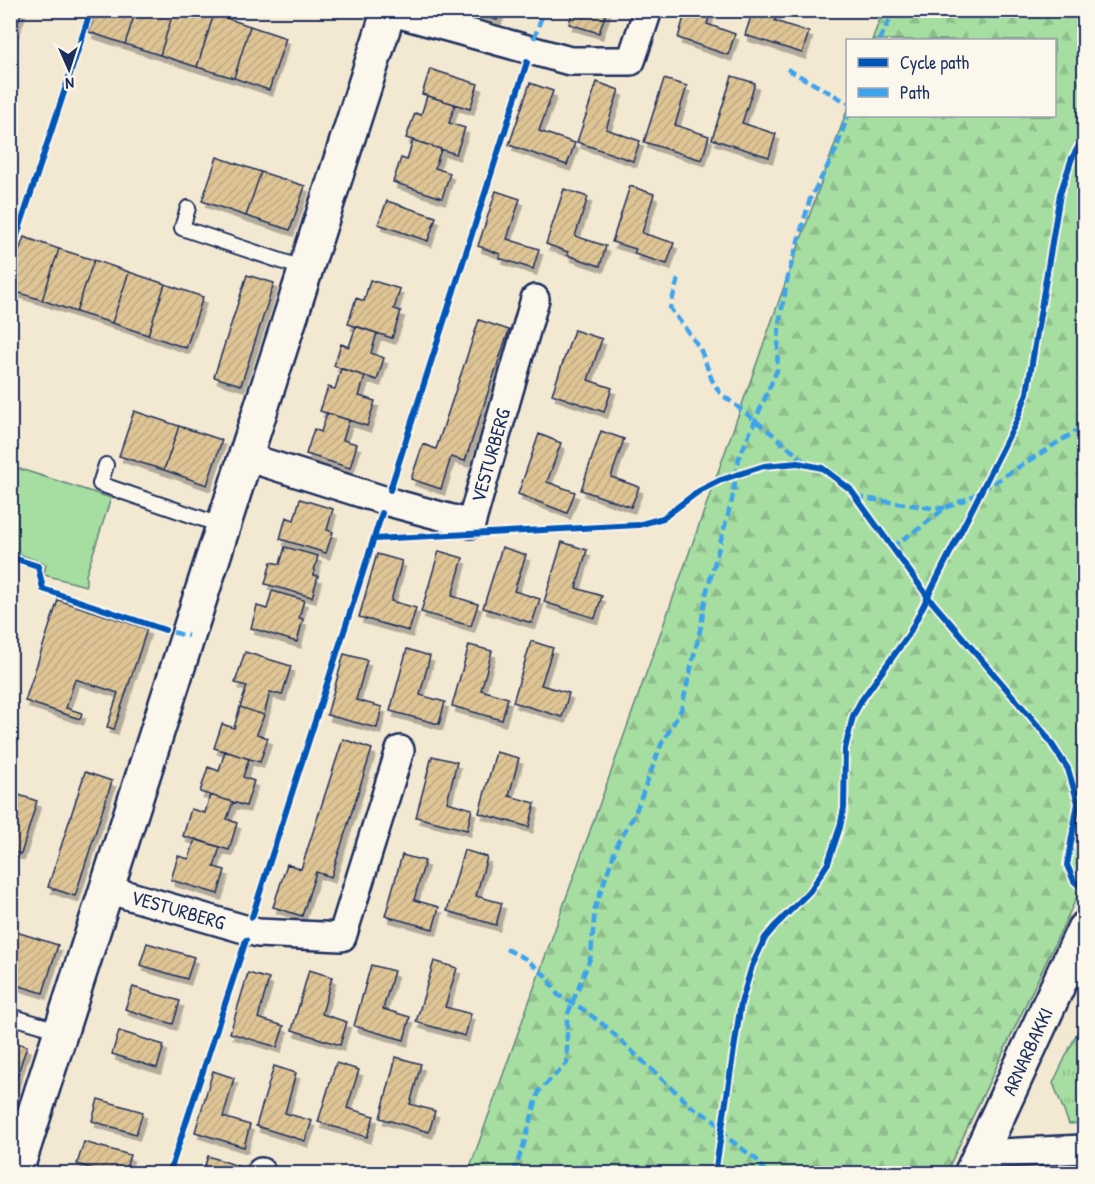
<svg xmlns="http://www.w3.org/2000/svg" width="1095" height="1184" viewBox="0 0 1095 1184" font-family="'Patrick Hand',sans-serif">
<defs>
<pattern id="grass-tufts" width="24" height="20" patternUnits="userSpaceOnUse" patternTransform="scale(1.5)"><rect width="24" height="20" fill="#a6dda0"/><path d="M3 7l-1-3M5 7V3M7 7l1-3M15 17l-1-3M17 17v-4M19 17l1-3" fill="none" stroke="#8ebe8c"/></pattern>
<pattern id="forest-firs" width="22" height="20" patternUnits="userSpaceOnUse" patternTransform="scale(1.5)"><rect width="22" height="20" fill="#a6dda0"/><path d="M5 1l3.5 6h-7zM16 11l3.5 6h-7z" fill="#8ebe8c"/></pattern>
<pattern id="building-hatch" width="6" height="6" patternUnits="userSpaceOnUse" patternTransform="scale(1.5)"><rect width="6" height="6" fill="#dfc595"/><path d="M-1 1l2-2M0 6l6-6M5 7l2-2" fill="none" stroke="#bfaa83"/></pattern>
<filter id="shadow"><feDropShadow dx="3.5" dy="6" stdDeviation="0" flood-color="#0004"/></filter>
</defs>
<rect width="100%" height="100%" fill="#f3e8d2"/>
<filter id="ink" filterUnits="userSpaceOnUse"><feTurbulence type="fractalNoise" baseFrequency=".0167" numOctaves="2"/><feDisplacementMap in="SourceGraphic" scale="12" xChannelSelector="R" yChannelSelector="G"/><feConvolveMatrix kernelMatrix="1 2 1 2 8 2 1 2 1" color-interpolation-filters="sRGB"/></filter>
<g filter="url(#ink)">
<path fill="url(#grass-tufts)" stroke="#60867f" stroke-width="1.5" d="M1084,1018V1123L1069,1124L1053,1083Z"/>
<path fill="url(#forest-firs)" stroke="#60867f" stroke-width="1.5" d="M883,11H1084V882L946,1173H468L847,110L848,116H1054V40H872Z"/>
<path fill="#a6dda0" stroke="#60867f" stroke-width="1.5" d="M11,466L111,498L86,575V586L44,575L46,564L11,551Z"/>
<path fill="url(#building-hatch)" stroke="#1b2f5e" stroke-width="1.5" filter="url(#shadow)" d="M10,10H22L18,21L10,18Z
M96,10H136L125,44L89,32Z
M136,10H174L160,55L125,44Z
M174,10H201L214,14L197,67L160,55Z
M466,10H501L497,20Z
M573,10H607L599,33L569,24Z
M686,10H711L707,24L735,34L728,55L678,38Z
M753,10H778L775,21L809,32L802,53L745,35Z
M214,14L250,26L234,78L197,67Z
M10,18L18,21L10,46Z
M250,26L286,38L269,90L234,78Z
M430,69L478,84L470,109L422,94Z
M732,76L755,83L742,123L776,134L769,157L712,139Z
M664,79L687,86L675,125L709,136L702,160L644,142Z
M597,82L619,90L606,129L640,141L633,161L577,142Z
M530,83L553,91L539,131L575,143L567,165L509,145Z
M427,96L455,104L449,123L465,128L456,154L406,138L415,113L421,115Z
M413,140L441,149L435,168L450,173L442,198L393,182L401,158L407,160Z
M217,157L261,172L246,216L202,201Z
M261,172L305,186L290,230L246,216Z
M630,186L654,194L642,233L674,243L667,264L634,254L636,249L612,242Z
M564,189L588,197L575,236L606,246L600,266L567,255L568,252L546,244Z
M496,191L520,199L507,239L539,249L533,269L499,258L500,254L478,246Z
M387,201L436,217L428,241L378,224Z
M24,237L59,249L42,300L10,290V277Z
M59,249L94,260L76,312L42,300Z
M94,260L129,272L112,323L76,312Z
M129,272L165,284L148,335L112,323Z
M247,275L274,283L241,385L214,377Z
M370,280L400,289L394,309L401,311L392,338L348,324L356,298L364,301Z
M165,284L203,297L186,348L148,335Z
M479,320L509,330L465,461L451,457L441,489L411,479L423,444L436,449Z
M356,326L377,333L371,353L384,358L377,380L334,366L341,344L349,347Z
M574,330L602,339L588,380L612,388L604,412L552,394Z
M341,369L365,376L359,396L375,401L367,426L320,411L328,387L335,389Z
M134,411L179,426L164,470L119,456Z
M327,413L349,420L343,440L357,444L350,468L306,454L314,429L321,432Z
M179,426L222,440L207,485L164,470Z
M601,431L624,439L611,477L639,487L631,507L581,490Z
M539,434L561,443L547,482L575,492L567,513L518,494Z
M300,499L333,509L327,530L333,532L326,553L280,539L286,517L294,520Z
M562,542L587,550L576,588L602,596L595,618L544,602Z
M285,547L318,556L313,575L318,576L312,597L265,584L271,562L280,564Z
M502,547L526,555L514,591L540,599L532,623L483,608Z
M439,551L463,558L452,596L478,604L471,626L421,612Z
M377,554L402,561L391,601L416,608L409,631L359,617Z
M272,591L304,600L299,618L303,619L297,642L251,628L257,606L267,609Z
M58,600L147,629L114,729L107,727L118,693L75,679L66,708L82,713L80,719L25,701Z
M531,641L553,648L541,685L569,693L562,717L513,702Z
M469,645L492,651L481,690L508,698L502,720L452,706Z
M407,649L430,656L420,695L445,702L439,724L390,711Z
M245,652L291,666L282,695L270,692L264,715L240,707L247,686L235,683Z
M344,654L367,660L356,700L382,707L377,728L327,715Z
M240,707L264,715L257,734L268,738L260,762L214,748L222,724L234,728Z
M343,739L372,749L331,877L316,872L302,916L273,907L287,864L301,869Z
M225,751L249,759L243,777L254,781L246,806L200,792L208,767L219,771Z
M496,752L519,758L509,796L535,803L529,827L479,813Z
M432,756L457,762L447,802L472,809L467,830L416,817Z
M85,772L112,781L75,896L48,887Z
M10,792L37,801L21,854L10,851Z
M210,795L233,802L227,819L237,823L229,850L183,836L191,809L205,813Z
M195,839L220,847L214,867L225,870L218,894L171,880L178,856L189,859Z
M464,850L487,857L476,896L502,903L496,925L447,911Z
M402,855L425,861L414,900L439,907L433,929L385,916Z
M13,931L58,945L43,993L10,983V939Z
M147,943L194,957L187,979L140,965Z
M434,961L457,968L445,1007L471,1014L465,1036L416,1022Z
M371,965L394,971L383,1009L410,1017L404,1040L354,1026Z
M309,970L332,977L322,1014L347,1022L340,1045L292,1030Z
M248,973L269,979L258,1018L284,1026L277,1047L230,1033Z
M133,987L180,1001L173,1024L125,1009Z
M119,1031L164,1045L157,1068L112,1054Z
M10,1041L27,1046L10,1097Z
M396,1057L421,1064L410,1104L435,1111L429,1132L380,1118Z
M336,1063L359,1070L347,1108L374,1116L367,1137L318,1122Z
M274,1066L296,1073L285,1113L312,1121L305,1141L256,1126Z
M213,1071L234,1078L223,1117L250,1125L244,1147L195,1132Z
M98,1099L143,1112L136,1134L92,1121Z
M84,1142L130,1155L124,1174H110L77,1164Z
M208,1156L238,1166L235,1174H202Z
M361,1166L385,1173L384,1174H359Z"/>
<g fill="none" stroke-linecap="round" stroke-linejoin="round">
<g stroke="#1b2f5e" stroke-width="18">
<path id="lane" d="M188,208L182,228L305,269
M106,465L100,484L223,526
M10,1016L61,1031"/>
</g>
<g stroke="#1b2f5e" stroke-width="32">
<g id="street">
<path d="M389,11L570,61H631L648,10"/>
<path id="s1" d="M246,457L396,504L471,524L535,299"/>
<path id="s2" d="M106,889L258,933L342,937L400,750"/>
<path d="M981,1154L1084,1149"/>
<path d="M261,1174V1172"/>
</g>
</g>
<g stroke="#1b2f5e" stroke-width="38">
<g id="secondary">
<path d="M15,1174L389,10"/>
<path id="s3" d="M971,1174L1084,929"/>
</g>
</g>
<use href="#lane" stroke="#fbf7ec" stroke-width="14"/>
<use href="#street" stroke="#fbf7ec" stroke-width="27"/>
<use href="#secondary" stroke="#fbf7ec" stroke-width="33"/>
<path stroke="#3da3ed" stroke-width="4.5" stroke-dasharray="9 4.5" stroke-linecap="butt" d="M534,39L544,10
M879,40L895,10
M787,69L848,103
M678,279L670,308L700,348L712,380L720,393L775,436L805,462
M856,497L932,508H945
M891,547L920,528L945,508L971,497L1084,426
M160,629L188,636
M506,949L526,959L546,976L558,995L581,1008L604,1025L692,1107L714,1120L729,1139L756,1159L767,1174
M513,1174L523,1147L539,1091L567,1063V1016L591,956L595,908L618,842L634,816L661,745L681,710L701,626L706,594L732,500L739,458L777,370L779,324L788,276L810,199L836,150L848,115"/>
<g stroke="#fbf7ec" stroke-width="10">
<path id="cycleway" d="M10,257L91,10
M390,490L527,62
M374,539L638,525L663,518L699,491L721,480L764,466L798,463L822,468L850,489L928,597L1045,734L1068,769L1078,803L1067,865L1074,881L1084,890
M10,557L38,566L43,589L165,630
M252,917L382,513
M169,1174L246,940
M715,1174L741,1003L752,966L765,938L775,926L810,891L828,863L840,827L844,808L845,749L853,716L861,701L909,634L1017,420L1027,393L1060,194L1072,158L1084,137"/>
</g>
<use href="#cycleway" stroke="#0057b8" stroke-width="6"/>
</g>
</g>
<g text-anchor="middle" stroke-width="6" stroke-linejoin="round" paint-order="stroke">
<g font-size="20" fill="#1b2f5e" stroke="#fbf7ec">
<text dy="7" stroke="none"><textPath href="#s1" startOffset="306">VESTURBERG</textPath></text>
<text dy="7" stroke="none"><textPath href="#s2" startOffset="75">VESTURBERG</textPath></text>
<text dy="7" stroke="none"><textPath href="#s3" startOffset="135">ARNARBAKKI</textPath></text>
</g>
</g>
<rect width="1095" height="1184" fill="none" stroke="#fbf7ec" stroke-width="36"/>
<rect x="18" y="18" width="1059" height="1148" fill="none" stroke="#1b2f5e" stroke-width="2" filter="url(#ink)"/>
<rect x="846" y="39" width="210" height="78" fill="#fbf7ec" stroke="#a1a7b3" stroke-width="1.5"/>
<rect x="858" y="58" width="30" height="9" fill="#0057b8" stroke="#a1a7b3" stroke-width="1.5"/>
<text x="900" y="69" font-size="18" fill="#1b2f5e">Cycle path</text>
<rect x="858" y="88" width="30" height="9" fill="#3da3ed" stroke="#a1a7b3" stroke-width="1.5"/>
<text x="900" y="99" font-size="18" fill="#1b2f5e">Path</text>
<g transform="translate(69 69) rotate(177)" stroke="#fbf7ec" stroke-width="4.5" paint-order="stroke">
<path d="M0-4.5L10 22L0 15L-10 22Z" fill="#1b2f5e"/>
<text y="-9" font-size="16" font-weight="bold" text-anchor="middle" fill="#1b2f5e">N</text>
</g>
</svg>
